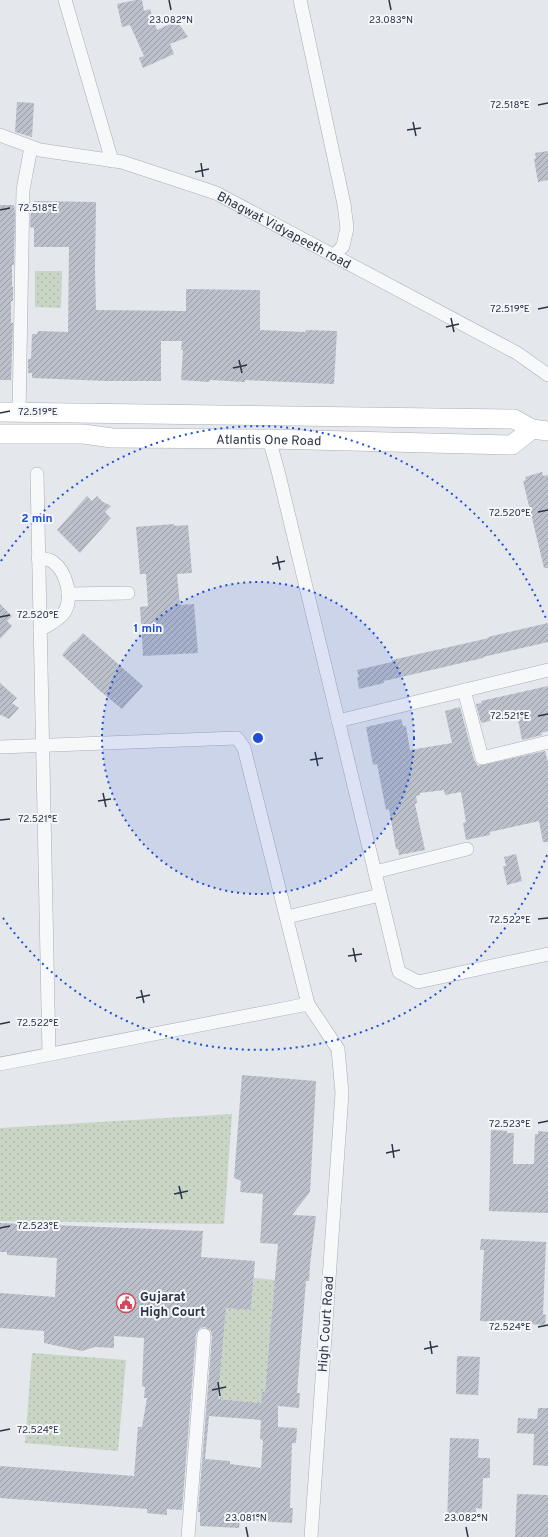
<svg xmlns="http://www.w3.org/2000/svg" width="548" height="1537" viewBox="0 0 548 1537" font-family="Overpass,sans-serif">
<defs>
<pattern id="green-dots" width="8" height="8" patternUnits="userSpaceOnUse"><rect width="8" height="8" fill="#c9d6c5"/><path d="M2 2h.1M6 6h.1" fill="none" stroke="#adb8ab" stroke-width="1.8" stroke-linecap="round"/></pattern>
<pattern id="building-hatch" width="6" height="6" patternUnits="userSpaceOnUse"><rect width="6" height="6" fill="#bbc0ca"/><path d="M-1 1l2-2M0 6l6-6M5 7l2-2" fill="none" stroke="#989da6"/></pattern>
</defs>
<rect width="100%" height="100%" fill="#e4e7ec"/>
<path fill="url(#green-dots)" d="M35,271H62L61,308L35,307Z
M232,1114L224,1224L0,1221V1128Z
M254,1278L275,1280L265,1392L262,1391L261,1403L218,1399L226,1308L251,1310Z
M32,1353L126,1360L118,1451L25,1443Z"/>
<path fill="url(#building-hatch)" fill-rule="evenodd" d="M136,0H142L144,11L150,9L157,30L177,21L188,37L170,44L174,54L143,68L139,58L144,56L130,25L122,27L117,4Z
M17,102L34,103L32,137L15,132Z
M548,151V180L538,182L534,159L536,158L535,153Z
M34,201L96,202L95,268L96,310L186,311V289L260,290V330L305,332L306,330L337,331L334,384L245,380V382L210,380L209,382L181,380L183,350H181L182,341H161V381H106L32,378V373H28V359H31L32,334H37L38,331L68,332L69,247H34V228L30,227L31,211H34Z
M0,205H14L15,212L14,265H12V287H13V301H11V323H13L11,380H0Z
M542,472L543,476L548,475V568H544L523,481L526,480L525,477Z
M87,496L92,501L97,496L103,502L111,506L105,512L111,518L80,553L57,530Z
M174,524L175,526L188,525L192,573L177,574L180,605L194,604L198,653L143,656L140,607L148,606L146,574H140L136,527Z
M0,604L12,616L7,621L12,626L0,639Z
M548,623V642L483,657V658L384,681V683L359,689L357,677H359L357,670L392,662V660L489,638L488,637Z
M83,633L143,686L122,709L100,691L62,655L74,641L75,642Z
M0,683L17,698L12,703L19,708L9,719L1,715L0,716Z
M548,686V731L541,733L542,735L522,740L517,715L481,723L476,704L482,703L481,701Z
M460,707L474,760L478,766L545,751L548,762V842H543L539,821L490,832V835L466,840L463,823L466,822L461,792L445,795L444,790L420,793V795L416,796L417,803L415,804L425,850L399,855L398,849H396L389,809L386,810L377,764L373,765L366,727L401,719L403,726H406L410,750L452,743L445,711Z
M516,854L522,881L507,885L503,866H506L504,857Z
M242,1075L316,1081L310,1192L292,1215L316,1216L310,1265L309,1281H306L297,1393H300L299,1408L278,1406V1427L297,1428L296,1443H292L290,1508H293L292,1523L240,1520L239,1528L200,1526V1512H198L212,1336L211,1331L205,1327L200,1328L196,1334L182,1510L167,1509V1515L147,1513V1509L0,1498V1466L134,1476L138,1427H142L147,1398H144L145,1387L142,1386L144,1338L114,1336V1348L95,1347L82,1351L44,1343V1331L0,1328V1293L55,1297L57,1258L7,1255V1252H0V1223L203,1231L201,1257L255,1261L251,1310L226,1308L218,1399L261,1403L262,1391L265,1392L278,1244L260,1243L263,1194L240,1192L241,1181L234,1178ZM209,1416L261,1420L260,1439L263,1440L261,1468L230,1464V1461L205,1459Z
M491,1130L507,1131V1133H514L513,1164H534L535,1134H538V1131L548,1132V1213L489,1211Z
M481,1239L546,1242L543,1314L546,1315L545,1325L528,1324V1322L521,1321L496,1320V1322L480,1321L484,1250H480Z
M457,1356L480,1357L478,1395L456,1394Z
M538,1408H548V1466L533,1465L534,1434L517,1433L518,1418L537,1419Z
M450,1438L479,1439L478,1458H490V1478H483L482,1509L476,1508L475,1522L447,1521Z
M517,1494L548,1495V1537H515Z"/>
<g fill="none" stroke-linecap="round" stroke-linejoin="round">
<g stroke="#a9aeb7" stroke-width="14">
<g id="street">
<path d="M65,0L112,161"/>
<path d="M300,0L344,204L347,228L343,246L334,256"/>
<path id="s1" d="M0,135L40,150L122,162L216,193L517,353L548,375"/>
<path d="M19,413L23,190L31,147"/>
<path d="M269,439L278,471L399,972L418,982L548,954"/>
<path d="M37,474L49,1054"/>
<path d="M38,558C43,559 50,559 53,562C67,572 74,600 63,614C57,621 48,625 40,630"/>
<path d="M68,594L128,593"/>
<path d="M464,690L482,758L548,742"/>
<path d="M338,721L548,670"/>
<path d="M0,747L237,738L244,748L308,1004L338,1049L342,1093L311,1537"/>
<path d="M375,872L467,849"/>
<path d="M287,917L380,895"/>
<path d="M0,1064L308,1004"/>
<path d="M188,1537L204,1335"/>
</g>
</g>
<g stroke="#a9aeb7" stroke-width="20">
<g id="secondary">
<path d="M0,412L514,419L532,429L548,431"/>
<path id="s2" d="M0,434H83L112,438L269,439L512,445L532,429"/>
</g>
</g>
<use href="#street" stroke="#f7f8fa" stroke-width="13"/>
<use href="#secondary" stroke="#fff" stroke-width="19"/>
</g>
<path fill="none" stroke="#2b3445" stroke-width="1.5" d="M169,0L171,10M389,0L391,10M538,105L548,103M413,122L416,136M407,130L421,128M201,163L203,177M195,172L209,169M0,210L10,208M538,309L548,307M451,318L454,332M446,327L459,324M239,360L242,373M233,368L247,365M0,413L10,411M538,512L548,510M277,556L280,570M272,564L285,561M0,617L10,615M538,716L548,714M315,752L318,766M310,760L323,758M103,793L106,807M98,801L111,799M0,820L10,819M538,919L548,918M353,948L356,962M348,956L362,954M141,990L144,1003M136,998L150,995M0,1024L10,1022M538,1123L548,1121M392,1144L394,1158M386,1153L400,1150M179,1186L182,1199M174,1194L188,1191M0,1228L10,1226M538,1327L548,1325M430,1341L432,1354M424,1349L438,1346M218,1382L220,1396M212,1390L226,1387M0,1431L10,1429M246,1527L248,1537M466,1527L468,1537"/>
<circle cx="258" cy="738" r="156" fill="#1d4ed8" fill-opacity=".12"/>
<g fill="none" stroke="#1d4ed8" stroke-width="2" stroke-dasharray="2 4">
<circle cx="258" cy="738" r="156"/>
<path d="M547 855A312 312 0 0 1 1 915M1 561A312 312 0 0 1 547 621"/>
</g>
<defs>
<g id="civic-ring" transform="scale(1)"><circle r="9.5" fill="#f4f6f9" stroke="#d1495b" stroke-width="1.5"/><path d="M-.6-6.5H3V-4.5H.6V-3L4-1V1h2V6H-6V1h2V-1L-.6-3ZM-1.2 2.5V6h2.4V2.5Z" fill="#d1495b"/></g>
</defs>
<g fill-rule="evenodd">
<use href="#civic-ring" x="126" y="1303"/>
</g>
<g text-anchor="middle" stroke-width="4" stroke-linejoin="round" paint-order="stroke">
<g font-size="13" fill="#2b3445" stroke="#f4f6f9">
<text dy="5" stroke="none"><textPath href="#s1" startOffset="302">Bhagwat Vidyapeeth road</textPath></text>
<text dy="5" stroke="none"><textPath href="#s2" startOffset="269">Atlantis One Road</textPath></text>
<text transform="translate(325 1324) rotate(-86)" y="5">High Court Road</text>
</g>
<g font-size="13" font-weight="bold" fill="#2b3445" stroke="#f4f6f9" text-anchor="start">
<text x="140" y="1301">Gujarat<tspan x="140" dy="15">High Court</tspan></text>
</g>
</g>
<g font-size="10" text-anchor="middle" fill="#2b3445" stroke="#f4f6f9" stroke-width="4" stroke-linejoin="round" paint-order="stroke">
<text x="171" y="23">23.082°N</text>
<text x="391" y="23">23.083°N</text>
<text x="510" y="108">72.518°E</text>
<text x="38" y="211">72.518°E</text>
<text x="510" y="312">72.519°E</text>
<text x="38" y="415">72.519°E</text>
<text x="510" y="516">72.520°E</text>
<text x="38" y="618">72.520°E</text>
<text x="510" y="719">72.521°E</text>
<text x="38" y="822">72.521°E</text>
<text x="510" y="923">72.522°E</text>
<text x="38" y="1026">72.522°E</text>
<text x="510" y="1127">72.523°E</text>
<text x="38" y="1229">72.523°E</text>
<text x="510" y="1330">72.524°E</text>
<text x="38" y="1433">72.524°E</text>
<text x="246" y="1521">23.081°N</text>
<text x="466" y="1521">23.082°N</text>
</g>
<circle cx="258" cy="738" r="6" fill="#1d4ed8" stroke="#f4f6f9" stroke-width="2"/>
<g font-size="12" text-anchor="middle" font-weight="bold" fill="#1d4ed8" stroke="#f4f6f9" stroke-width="4" stroke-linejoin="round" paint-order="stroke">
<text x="37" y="522">2 min</text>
<text x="148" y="632">1 min</text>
</g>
</svg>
